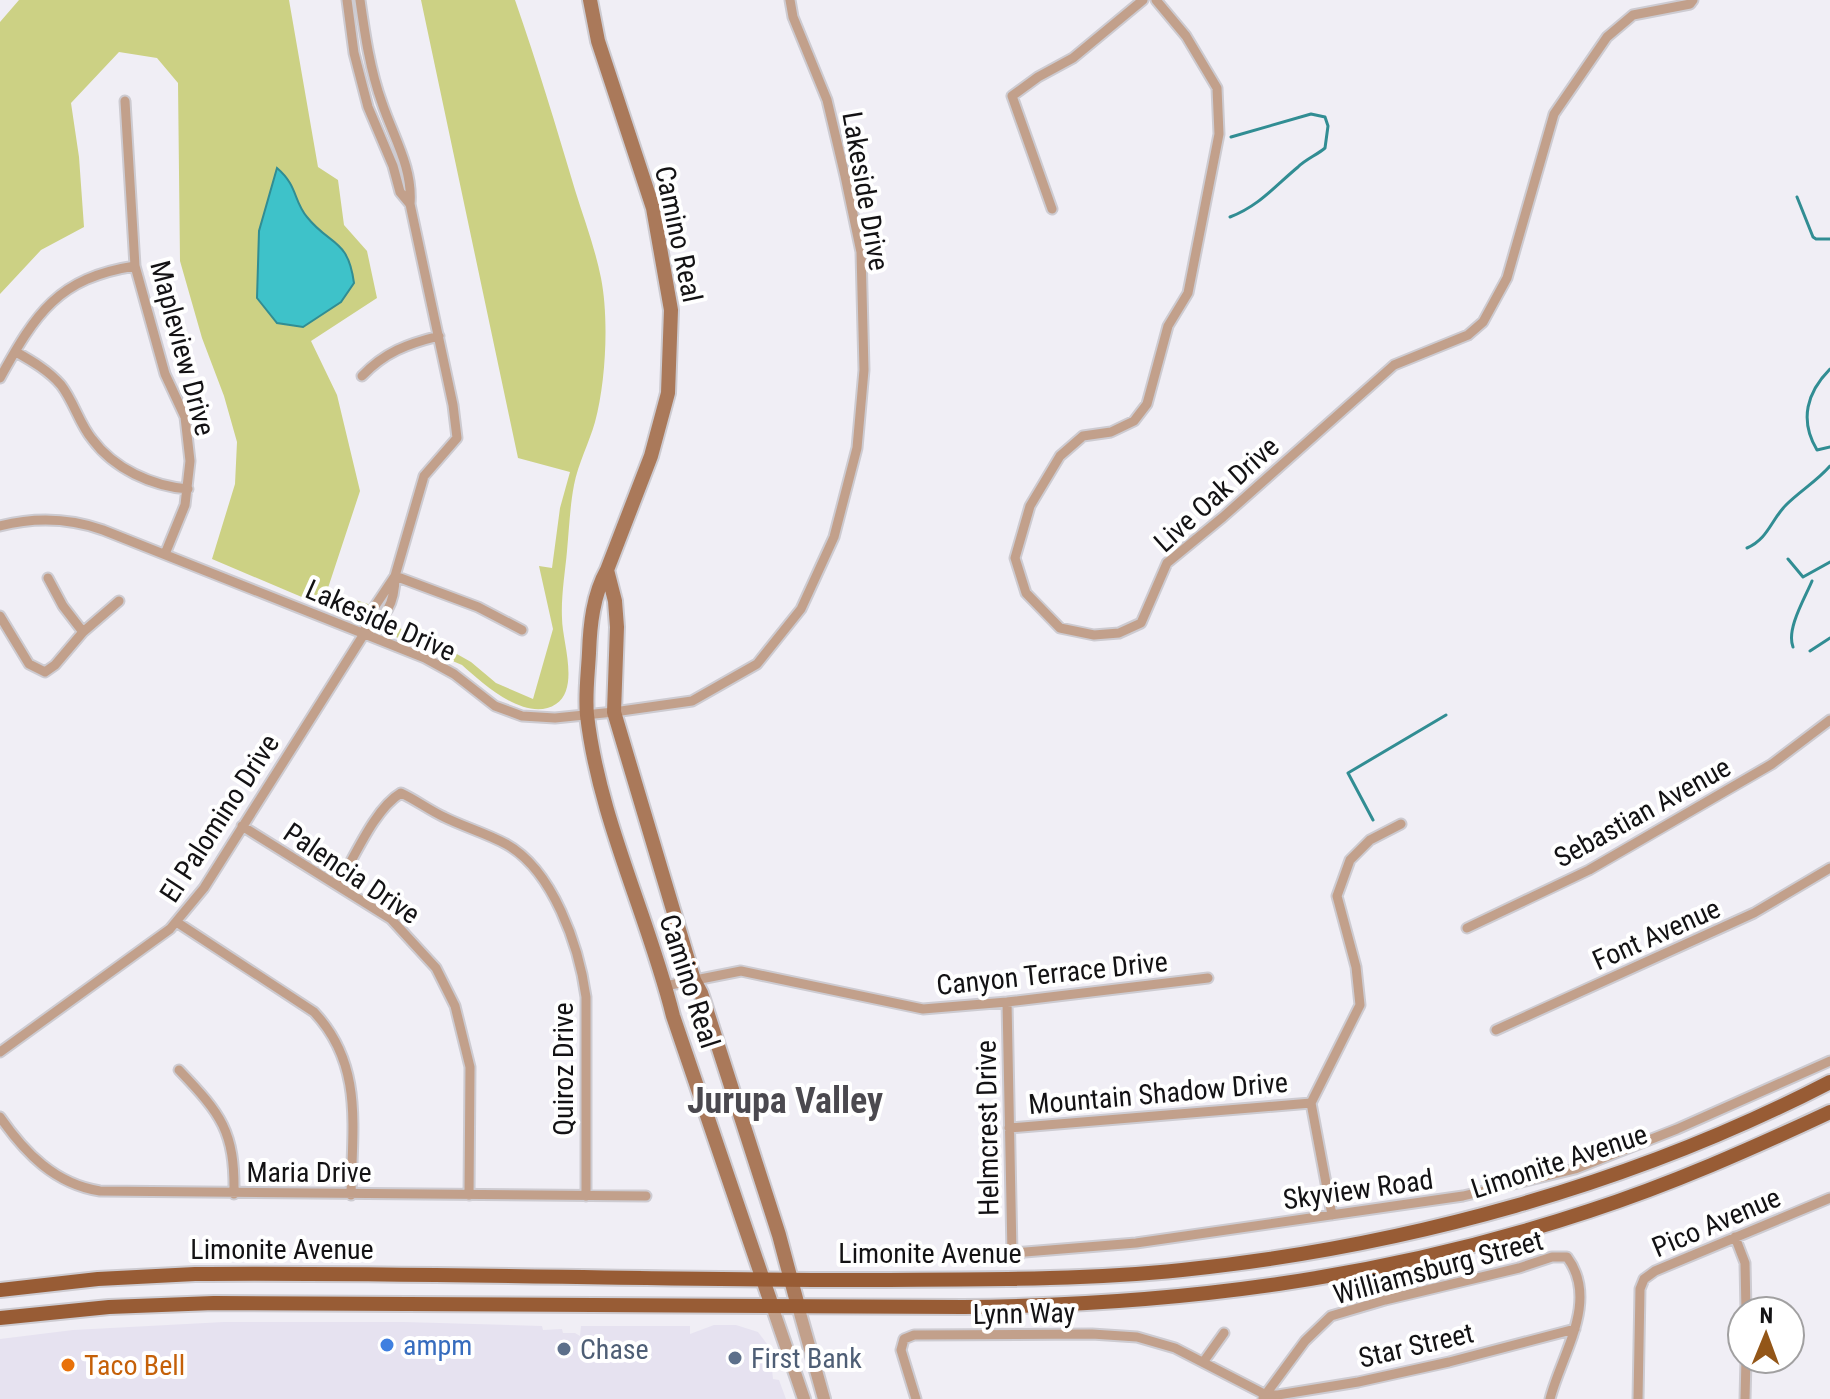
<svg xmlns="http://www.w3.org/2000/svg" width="1830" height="1399" viewBox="0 0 1830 1399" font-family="'Roboto Condensed',sans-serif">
<rect width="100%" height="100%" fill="#f0eef5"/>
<path fill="#e6e2f0" d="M224,1322H404L542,1326L543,1330L562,1329L563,1333H575L580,1336L581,1326H690V1334L714,1325H736L758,1332L770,1348L773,1379L779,1380L786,1399H0V1339L73,1330Z"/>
<path fill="#ccd184" d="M19,0H289L318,167L338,180L344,225L367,251L377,298L311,341L337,395L360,491L327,591L368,604L399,628L441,645L471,662L496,683L533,699L553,629L539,566L552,568L560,508L570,472L518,458L421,0H515C537,63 556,126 575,190C584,219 595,248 601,278C609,318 606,382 595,422C589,443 578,464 574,485C570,506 569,530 567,551C565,573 561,596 562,618C562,641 580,688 556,704C527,724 482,683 462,665L212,559L235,484L237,442L224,396L202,338L180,261L178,83L157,58L119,52L71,103L79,157L84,227L41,250L0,294V22Z"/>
<path fill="#3ec2c9" stroke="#318d93" stroke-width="2" d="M277,168C298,186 293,200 307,217C330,246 348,238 354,283L341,302L303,327L277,323L257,298L259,231Z"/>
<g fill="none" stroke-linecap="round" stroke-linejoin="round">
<path stroke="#318d93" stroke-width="3" d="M1797,197L1813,237L1816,239H1830
M1230,217C1259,206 1275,186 1298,167C1306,159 1317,155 1325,148L1328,126L1325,117L1311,114L1231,137
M1830,369C1807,392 1799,420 1817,450L1830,447
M1747,548C1768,539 1771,520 1786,505C1800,491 1817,481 1830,466
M1788,559L1803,577L1830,562
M1793,647C1786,629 1805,598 1812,581
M1810,651L1830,638
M1373,820L1348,773L1446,715"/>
<g stroke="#cdcbd1" stroke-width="13">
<path id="minor" d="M347,0L354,53L368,107L393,166L400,192L410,204
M360,0C365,35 370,70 382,103C393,136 413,168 410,204L453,405L457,438L424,476L395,576L478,607L522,630
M1156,0L1186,36L1217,88L1219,134L1188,293L1168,326L1147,404L1134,421L1111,432L1083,436L1060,456L1030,506L1015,558L1026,593L1060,628L1094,635L1119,633L1141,623L1167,563L1223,517L1394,365L1468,335L1483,322L1507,278L1554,114L1607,37L1633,15L1690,4L1693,0
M125,101L135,266L165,374L185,417L190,461L185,505L165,554
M1052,209L1012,96L1038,77L1073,58L1143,0
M16,352C32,361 49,371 61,385C74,402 79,423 92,439C114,469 152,486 188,489
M362,376C385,352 407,344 439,336
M0,378C36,313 58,278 135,266
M0,526C35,517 69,518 103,530L425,658L454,674L495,706L522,716L555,718L614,712L692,701L757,664L801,609L834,537L857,448L864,370L861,252L845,176L827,100L793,17L790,0
M48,578L63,606L83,632
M0,616L29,664L45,672L55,665L83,632L119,601
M242,826L391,919L436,968L455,1006L470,1067L469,1195
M338,885C354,858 375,808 401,793C416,800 429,810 444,817C464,827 486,833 506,844C553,870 579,946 586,997V1196
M178,923L314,1012C364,1065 352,1128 351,1195
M1467,928L1589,870L1772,764L1830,720
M665,986L741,971L923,1009L1007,1002L1208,978
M1007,1002L1012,1253
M1496,1030L1754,913L1830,868
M0,1052L170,929L204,888L364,634L369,615L395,576C395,604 386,617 364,634
M179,1070C221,1114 235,1131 234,1194
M0,1117C25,1153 55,1184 100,1191L646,1196
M1009,1128L1311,1103
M1332,1215L1311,1103L1360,1005L1356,967L1337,896L1350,860L1370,840L1401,824
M1735,1237L1745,1263L1746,1311
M964,1252L1012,1253L1136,1243L1463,1196L1575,1169L1677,1129L1830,1061
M1204,1361L1224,1333
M1263,1398L1305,1341L1331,1316L1385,1300L1519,1268L1552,1257H1567C1600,1301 1561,1355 1550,1399
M916,1399L901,1350L904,1339L914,1335L1092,1334L1137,1337L1175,1348L1266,1395H1278L1358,1382L1449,1362L1575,1329
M1638,1399L1640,1289L1644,1279L1655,1271L1830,1198
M1745,1399L1746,1359"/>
</g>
<g stroke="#cdcbd1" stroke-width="16">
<path id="tertiary" d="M772,1306L804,1399
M798,1306L824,1399"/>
</g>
<g stroke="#cdcbd1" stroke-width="18">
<path id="secondary" d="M590,0L598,41L653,208L671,310L668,393L651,456L607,570C593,595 590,625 589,653C588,673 585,695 587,715C599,819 648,915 673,1016L772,1306
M607,570L615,601L617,627L614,712L694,980L701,993L779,1235L798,1306"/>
</g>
<g stroke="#cdcbd1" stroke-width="18">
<path id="primary" d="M0,1290L98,1279L195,1274C415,1272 636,1280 856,1280C965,1279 1074,1281 1182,1270C1404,1247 1632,1185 1830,1082
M0,1318L109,1307L214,1303L963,1307C1178,1305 1384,1279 1589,1211C1672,1184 1751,1149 1830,1112"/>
</g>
<use href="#minor" stroke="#c2a08b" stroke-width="9"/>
<use href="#tertiary" stroke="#c2a08b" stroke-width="12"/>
<use href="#secondary" stroke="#aa795a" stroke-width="14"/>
<use href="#primary" stroke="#985c35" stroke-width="14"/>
</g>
<circle fill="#3f7fe0" stroke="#fff" stroke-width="3" cx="387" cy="1345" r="8"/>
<g fill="#5c6f8a" stroke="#fff" stroke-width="3">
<circle cx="564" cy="1349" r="8"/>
<circle cx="735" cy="1358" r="8"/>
</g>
<circle fill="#e8710a" stroke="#fff" stroke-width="3" cx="68" cy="1365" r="8"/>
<g text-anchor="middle" stroke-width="8" stroke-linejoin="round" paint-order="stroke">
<g font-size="28" fill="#131214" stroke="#fff">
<text transform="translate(866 191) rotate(80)" y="10">Lakeside Drive</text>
<text transform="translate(679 234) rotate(78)" y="10">Camino Real</text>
<text transform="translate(183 348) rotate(75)" y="10">Mapleview Drive</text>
<text transform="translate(1216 494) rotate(-42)" y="10">Live Oak Drive</text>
<text transform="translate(381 620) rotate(24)" y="10">Lakeside Drive</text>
<text transform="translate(1642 812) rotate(-29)" y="10">Sebastian Avenue</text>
<text transform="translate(219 818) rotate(-57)" y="10">El Palomino Drive</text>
<text transform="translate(352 873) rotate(34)" y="10">Palencia Drive</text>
<text transform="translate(1656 934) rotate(-24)" y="10">Font Avenue</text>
<text transform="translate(1052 973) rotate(-6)" y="10">Canyon Terrace Drive</text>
<text transform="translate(690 981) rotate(72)" y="10">Camino Real</text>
<text transform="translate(563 1069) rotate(-90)" y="10">Quiroz Drive</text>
<text transform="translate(1158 1093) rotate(-5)" y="10">Mountain Shadow Drive</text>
<text transform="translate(987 1128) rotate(-91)" y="10">Helmcrest Drive</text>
<text transform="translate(1559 1161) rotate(-18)" y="10">Limonite Avenue</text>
<text x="309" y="1182">Maria Drive</text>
<text transform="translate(1358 1189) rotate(-8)" y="10">Skyview Road</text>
<text transform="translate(1716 1222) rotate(-23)" y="10">Pico Avenue</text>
<text x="282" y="1259">Limonite Avenue</text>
<text x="930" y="1263">Limonite Avenue</text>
<text transform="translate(1438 1267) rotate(-15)" y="10">Williamsburg Street</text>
<text transform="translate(1024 1313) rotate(-1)" y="10">Lynn Way</text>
<text transform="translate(1416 1345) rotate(-13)" y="10">Star Street</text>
</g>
<g font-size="28" fill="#366cbe" stroke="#fff" text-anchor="start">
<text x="403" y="1355">ampm</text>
</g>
<g font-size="28" fill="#4e5e75" stroke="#fff" text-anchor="start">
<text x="580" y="1359">Chase</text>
<text x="751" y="1368">First Bank</text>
</g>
<g font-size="28" fill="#c56008" stroke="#fff" text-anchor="start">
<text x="84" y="1375">Taco Bell</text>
</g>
<g font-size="36" font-weight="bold" fill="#4b494f" stroke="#fff">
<text x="785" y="1113">Jurupa Valley</text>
</g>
</g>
<g transform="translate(1766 1335) rotate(1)"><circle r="38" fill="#ffffff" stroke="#a1a0a1" stroke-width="2"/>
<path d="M0-6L14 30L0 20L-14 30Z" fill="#935618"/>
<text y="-12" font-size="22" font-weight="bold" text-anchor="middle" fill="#131214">N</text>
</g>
</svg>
